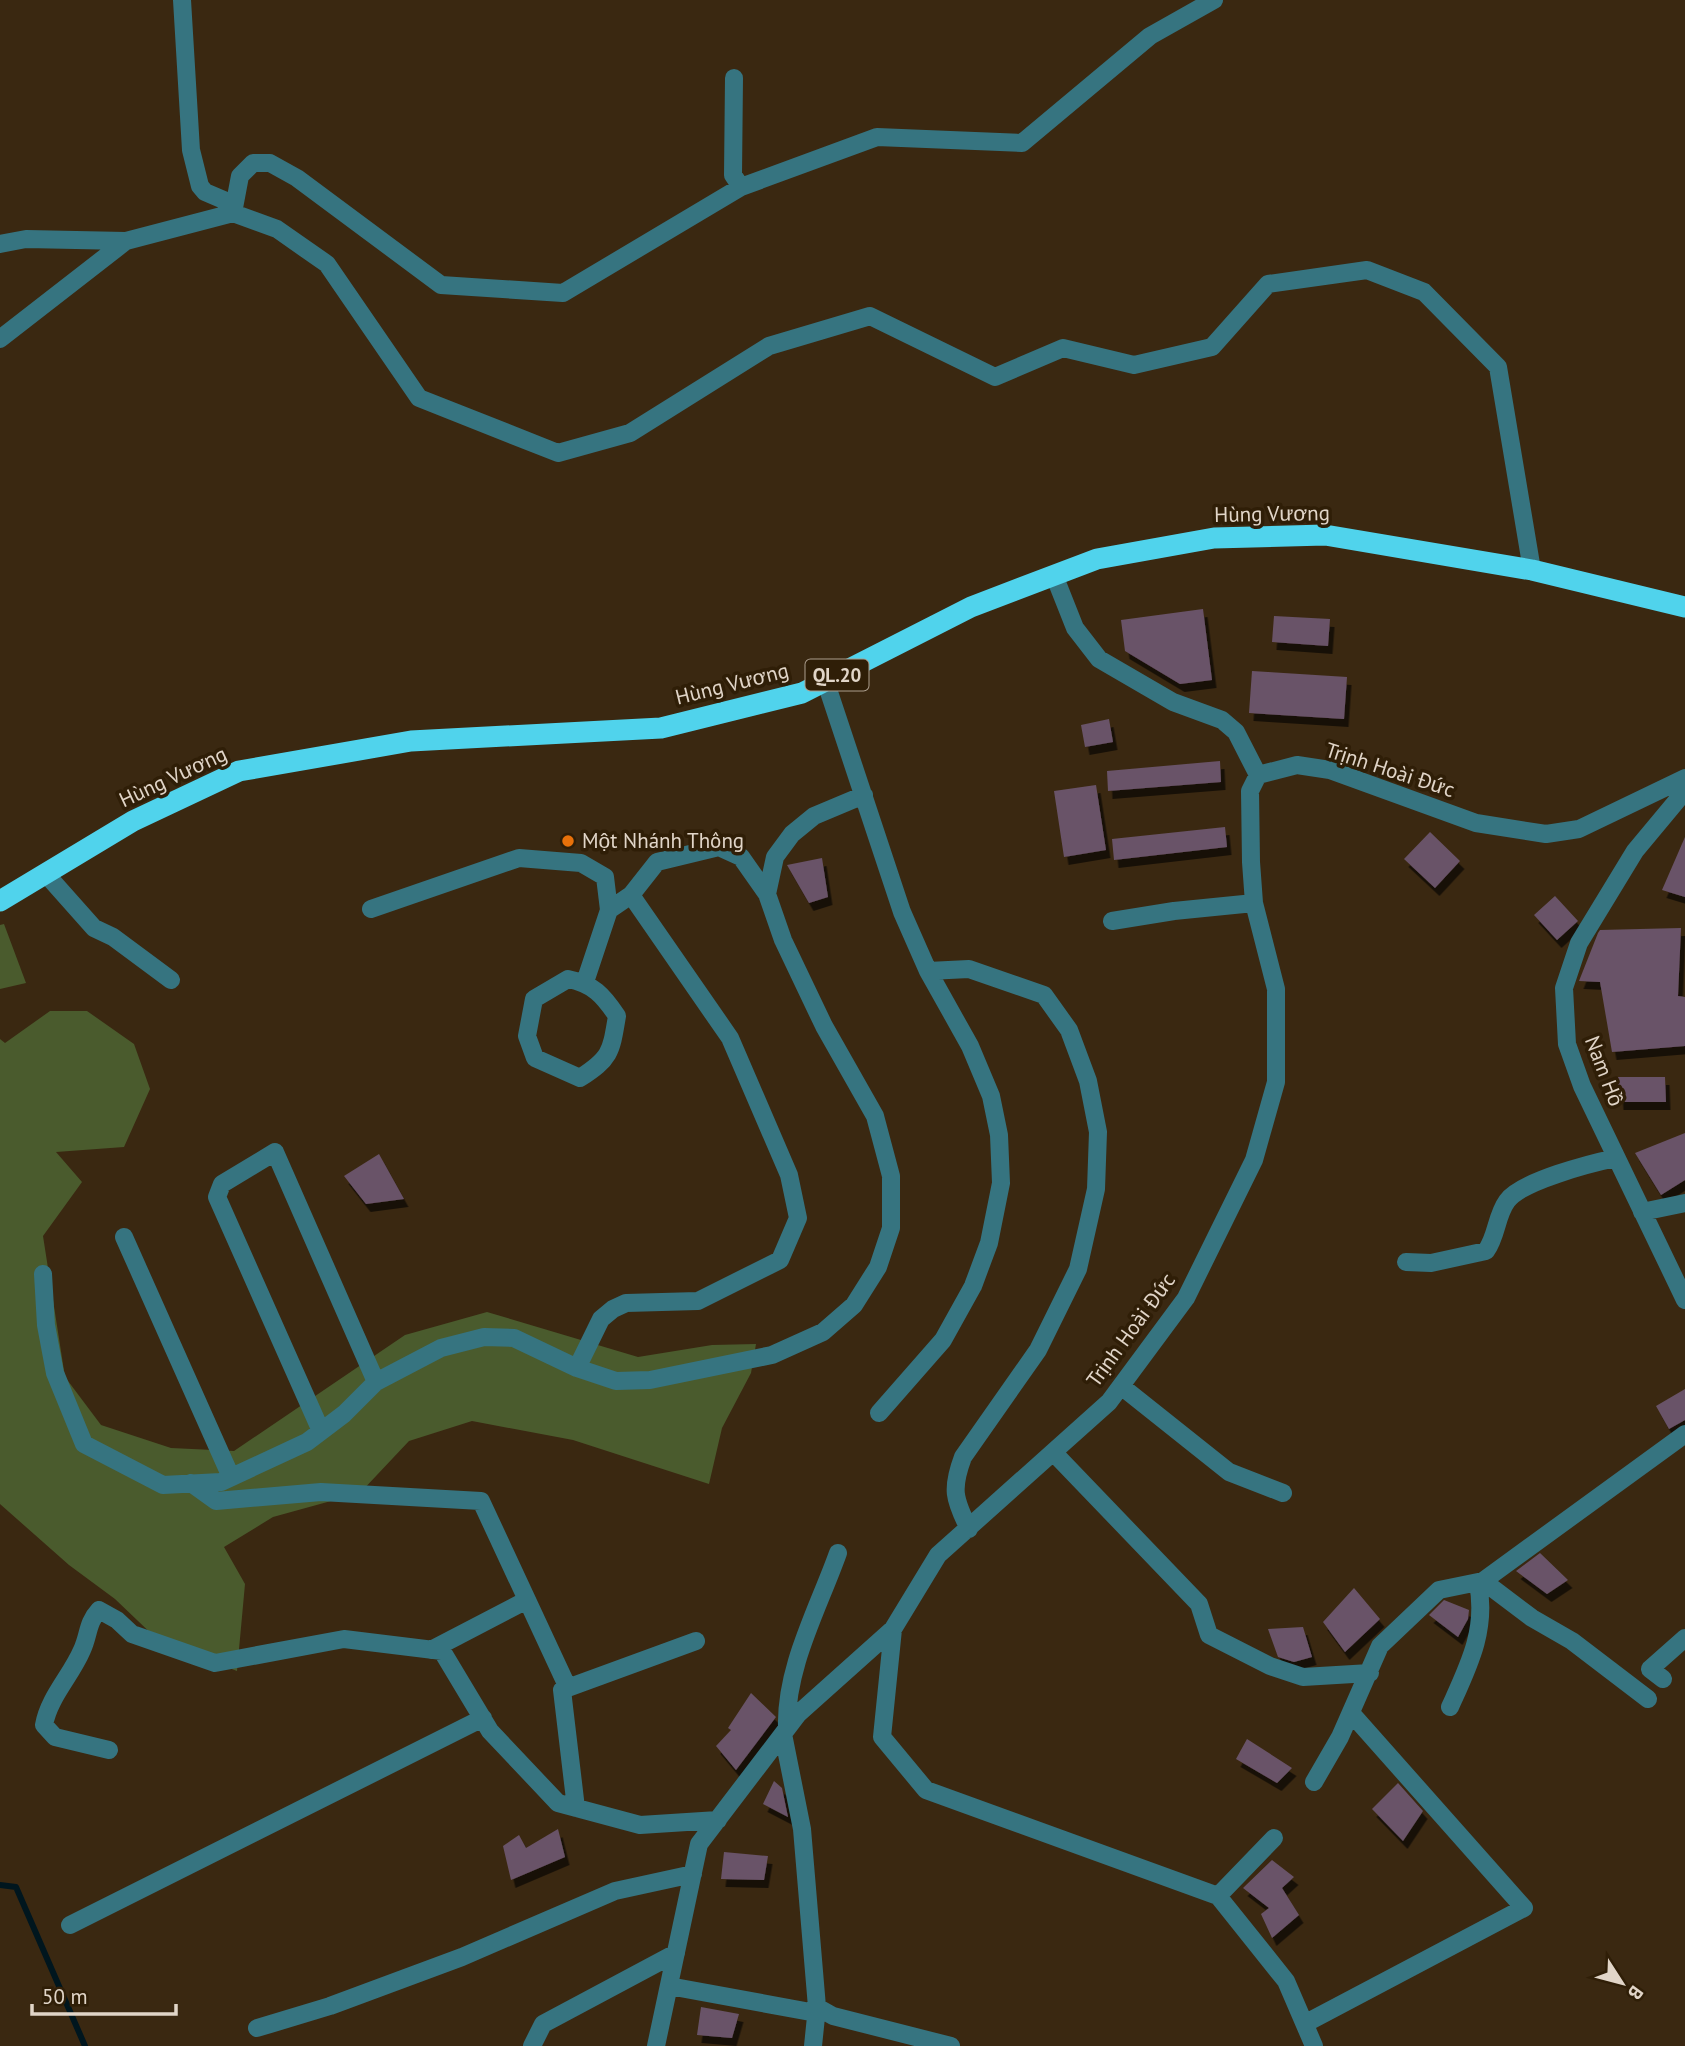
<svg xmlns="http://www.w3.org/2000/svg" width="1685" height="2046" viewBox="0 0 1685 2046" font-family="'PT Sans',sans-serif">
<defs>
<filter id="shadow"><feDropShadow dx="4.5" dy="8" stdDeviation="0" flood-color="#0009"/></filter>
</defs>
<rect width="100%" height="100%" fill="#3a2811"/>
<path fill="#4a5b2d" d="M4,924L26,983L0,989V925Z
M50,1011H87L134,1044L150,1089L124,1147L56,1152L82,1182L43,1236L65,1377L101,1425L171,1448L234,1451L405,1335L487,1312L638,1357L712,1345L756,1344L751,1373L722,1428L709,1484L573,1440L472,1421L409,1441L360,1493L273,1517L224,1547L245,1584L237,1671L160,1642L115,1599L69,1565L0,1504V1039L5,1043Z"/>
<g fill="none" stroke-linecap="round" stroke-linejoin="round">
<path stroke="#00161e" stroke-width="6" d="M0,1885L16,1887L85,2046"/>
</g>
<path fill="#695368" filter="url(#shadow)" d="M1203,609L1212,680L1180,684L1125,651L1121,620Z
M1274,616L1330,619L1328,646L1272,642Z
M1252,671L1347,677L1344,719L1249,713Z
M1109,719L1113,742L1085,747L1081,725Z
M1220,761L1221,782L1108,791L1107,771Z
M1096,785L1106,850L1064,857L1054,791Z
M1225,827L1227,847L1114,860L1112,839Z
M1430,832L1460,861L1435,888L1404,859Z
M1685,837V897L1662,890Z
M822,858L828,897L809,903L787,865Z
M1555,896L1578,921L1557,940L1534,915Z
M1681,928L1678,996L1685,997V1046L1612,1052L1600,982L1579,981L1598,933L1600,930Z
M1617,1077H1665L1666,1102H1619Z
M1685,1133V1180L1661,1195L1635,1153Z
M379,1154L404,1199L366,1204L344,1176Z
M1685,1389V1420L1669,1429L1656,1406Z
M1540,1553L1568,1580L1547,1594L1516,1571Z
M1354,1588L1380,1619L1345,1652L1323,1622Z
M1444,1600L1469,1610L1468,1619L1458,1637L1429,1615Z
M1303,1627L1312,1657L1294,1662L1278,1657L1268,1629Z
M751,1693L776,1717L736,1770L716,1746L731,1730L728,1728Z
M1247,1739L1292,1768L1277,1783L1236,1759Z
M774,1781L782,1788L788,1817L763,1804Z
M1398,1783L1423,1811L1403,1841L1372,1809Z
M558,1829L565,1857L511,1880L503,1846L519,1835L526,1848Z
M724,1852L768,1856L764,1880L721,1879Z
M1272,1860L1294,1877L1282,1888L1299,1915L1272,1938L1261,1914L1269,1908L1243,1888Z
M701,2007L739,2014L732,2038L697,2035Z"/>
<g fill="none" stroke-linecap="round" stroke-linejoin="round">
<path stroke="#367480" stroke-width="18" d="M182,0L191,150L200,186L205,192L233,204
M1214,0L1150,36L1022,143L877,137L741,187L563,293L441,285L297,178L270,163H253L240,176L233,213L277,229L327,264L419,398L558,453L630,433L769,346L870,316L995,377L1063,348L1134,365L1212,347L1268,284L1367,270L1424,292L1498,367L1532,570
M734,78L733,175L741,187
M0,244L26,239L126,241
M0,339L126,241L233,213
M1054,575L1075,628L1099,659L1173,702L1222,720L1236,732L1258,775
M825,680L902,912L928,971L970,1046L991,1096L999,1135L1001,1183L989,1243L973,1286L943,1340L879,1413
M1685,791L1635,851L1579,943L1564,988L1567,1044L1582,1086L1685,1300
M46,874L94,928L113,937L171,980
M371,909L519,858L581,863L605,877L609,910L631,895
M1112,921L1174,911L1254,903
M928,971L969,969L1044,995L1069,1030L1088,1081L1098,1132L1096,1189L1078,1269L1038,1350L963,1457C951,1489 954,1499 969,1529
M568,979C593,984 603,995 617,1016C611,1052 611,1058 580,1078L535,1058L527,1036L534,999Z
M585,982L609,910
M1642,1212L1685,1203
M124,1237L231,1477
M1406,1262L1431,1263L1486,1251C1497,1236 1496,1216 1507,1201C1521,1181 1592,1163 1616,1158
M43,1274L46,1325L55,1373L84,1444L163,1485L221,1482L307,1442L344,1414L376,1382L441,1348L484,1337L514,1338L577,1368L616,1381L650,1380L772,1355L823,1332L854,1305L878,1267L891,1228V1176L875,1116L824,1026L783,940L767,894L775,857L792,834L814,816L864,795
M577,1368L601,1319L613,1309L626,1303L698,1301L780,1260L798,1218L789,1175L730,1038L631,895L657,862L719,847L741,857L767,894
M1121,1386L1229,1472L1283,1493
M321,1431L217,1197L222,1184L275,1152L376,1382
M1054,1453L1199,1604L1209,1635L1270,1666L1303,1677L1370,1673
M191,1483L216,1501L321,1492L481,1501L568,1688
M1483,1581L1532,1618L1572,1641L1648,1699
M431,1650L527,1600
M1663,1679L1650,1669L1685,1638
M1450,1707C1469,1665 1487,1630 1478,1583
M787,1728C785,1668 818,1609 838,1553
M783,1734L802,1829L817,2007L833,2016L951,2046
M109,1750L55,1737L44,1725C49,1697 71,1676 82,1650C89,1635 87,1623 99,1610L117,1620L132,1634L215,1663L344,1639L442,1651L490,1731L558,1803L640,1825L718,1820
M1314,1782L1340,1737L1380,1646L1439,1590L1483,1581L1685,1434
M576,1808L562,1690L696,1641
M1218,1896L1274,1838
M70,1925L483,1718
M669,1986L816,2013
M1306,2023L1524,1908L1351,1713
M257,2028L330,2006L462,1957L615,1891L693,1874
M532,2046L543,2024L676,1953
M656,2046L699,1844L798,1714L893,1629
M813,2046L817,2007
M1314,2046L1286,1981L1218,1896L926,1790L882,1737L893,1629L938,1555L1109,1402L1186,1298L1254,1160L1276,1082V989L1254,903L1251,862L1250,791L1258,775L1297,765L1330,770L1476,823L1546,834L1579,829L1685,778"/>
<path stroke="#50d3ec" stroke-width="21" d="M0,901L133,821L239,771L411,741L661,728L802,693L971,607L1097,559L1214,538L1325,535L1532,570L1685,607"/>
</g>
<circle fill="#e8710a" stroke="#2f1e07" stroke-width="2.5" cx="568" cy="841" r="7"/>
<g text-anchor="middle" stroke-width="7" stroke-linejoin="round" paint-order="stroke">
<rect fill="#2f1e07" stroke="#ac9e8e" stroke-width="2" x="805.5" y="659.5" width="63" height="31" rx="5"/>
<g font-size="19" font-weight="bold" fill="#e1d5c8">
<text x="837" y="682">QL.20</text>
</g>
<g font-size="21" fill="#e1d5c8" stroke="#2f1e07">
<text transform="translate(1272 514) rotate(-1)" y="7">Hùng Vương</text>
<text transform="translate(732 684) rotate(-14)" y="7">Hùng Vương</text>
<text transform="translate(1390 770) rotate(18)" y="7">Trịnh Hoài Đức</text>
<text transform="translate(173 777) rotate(-25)" y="7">Hùng Vương</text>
<text transform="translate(1604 1071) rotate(69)" y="7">Nam Hồ</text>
<text transform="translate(1131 1330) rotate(-54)" y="7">Trịnh Hoài Đức</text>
</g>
<g font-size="21" fill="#e1d5c8" stroke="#2f1e07" text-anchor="start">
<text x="582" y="848">Một Nhánh Thông</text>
</g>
</g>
<g transform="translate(1622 1983) rotate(126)" stroke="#2f1e07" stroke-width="5" paint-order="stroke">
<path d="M0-5L12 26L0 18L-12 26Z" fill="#e1d5c8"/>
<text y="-10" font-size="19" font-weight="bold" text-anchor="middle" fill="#e1d5c8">B</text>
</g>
<path d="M32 2004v10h144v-10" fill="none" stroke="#e1d5c8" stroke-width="3.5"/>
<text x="42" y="2004" font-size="21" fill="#e1d5c8" stroke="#2f1e07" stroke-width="5" paint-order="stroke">50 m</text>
</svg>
